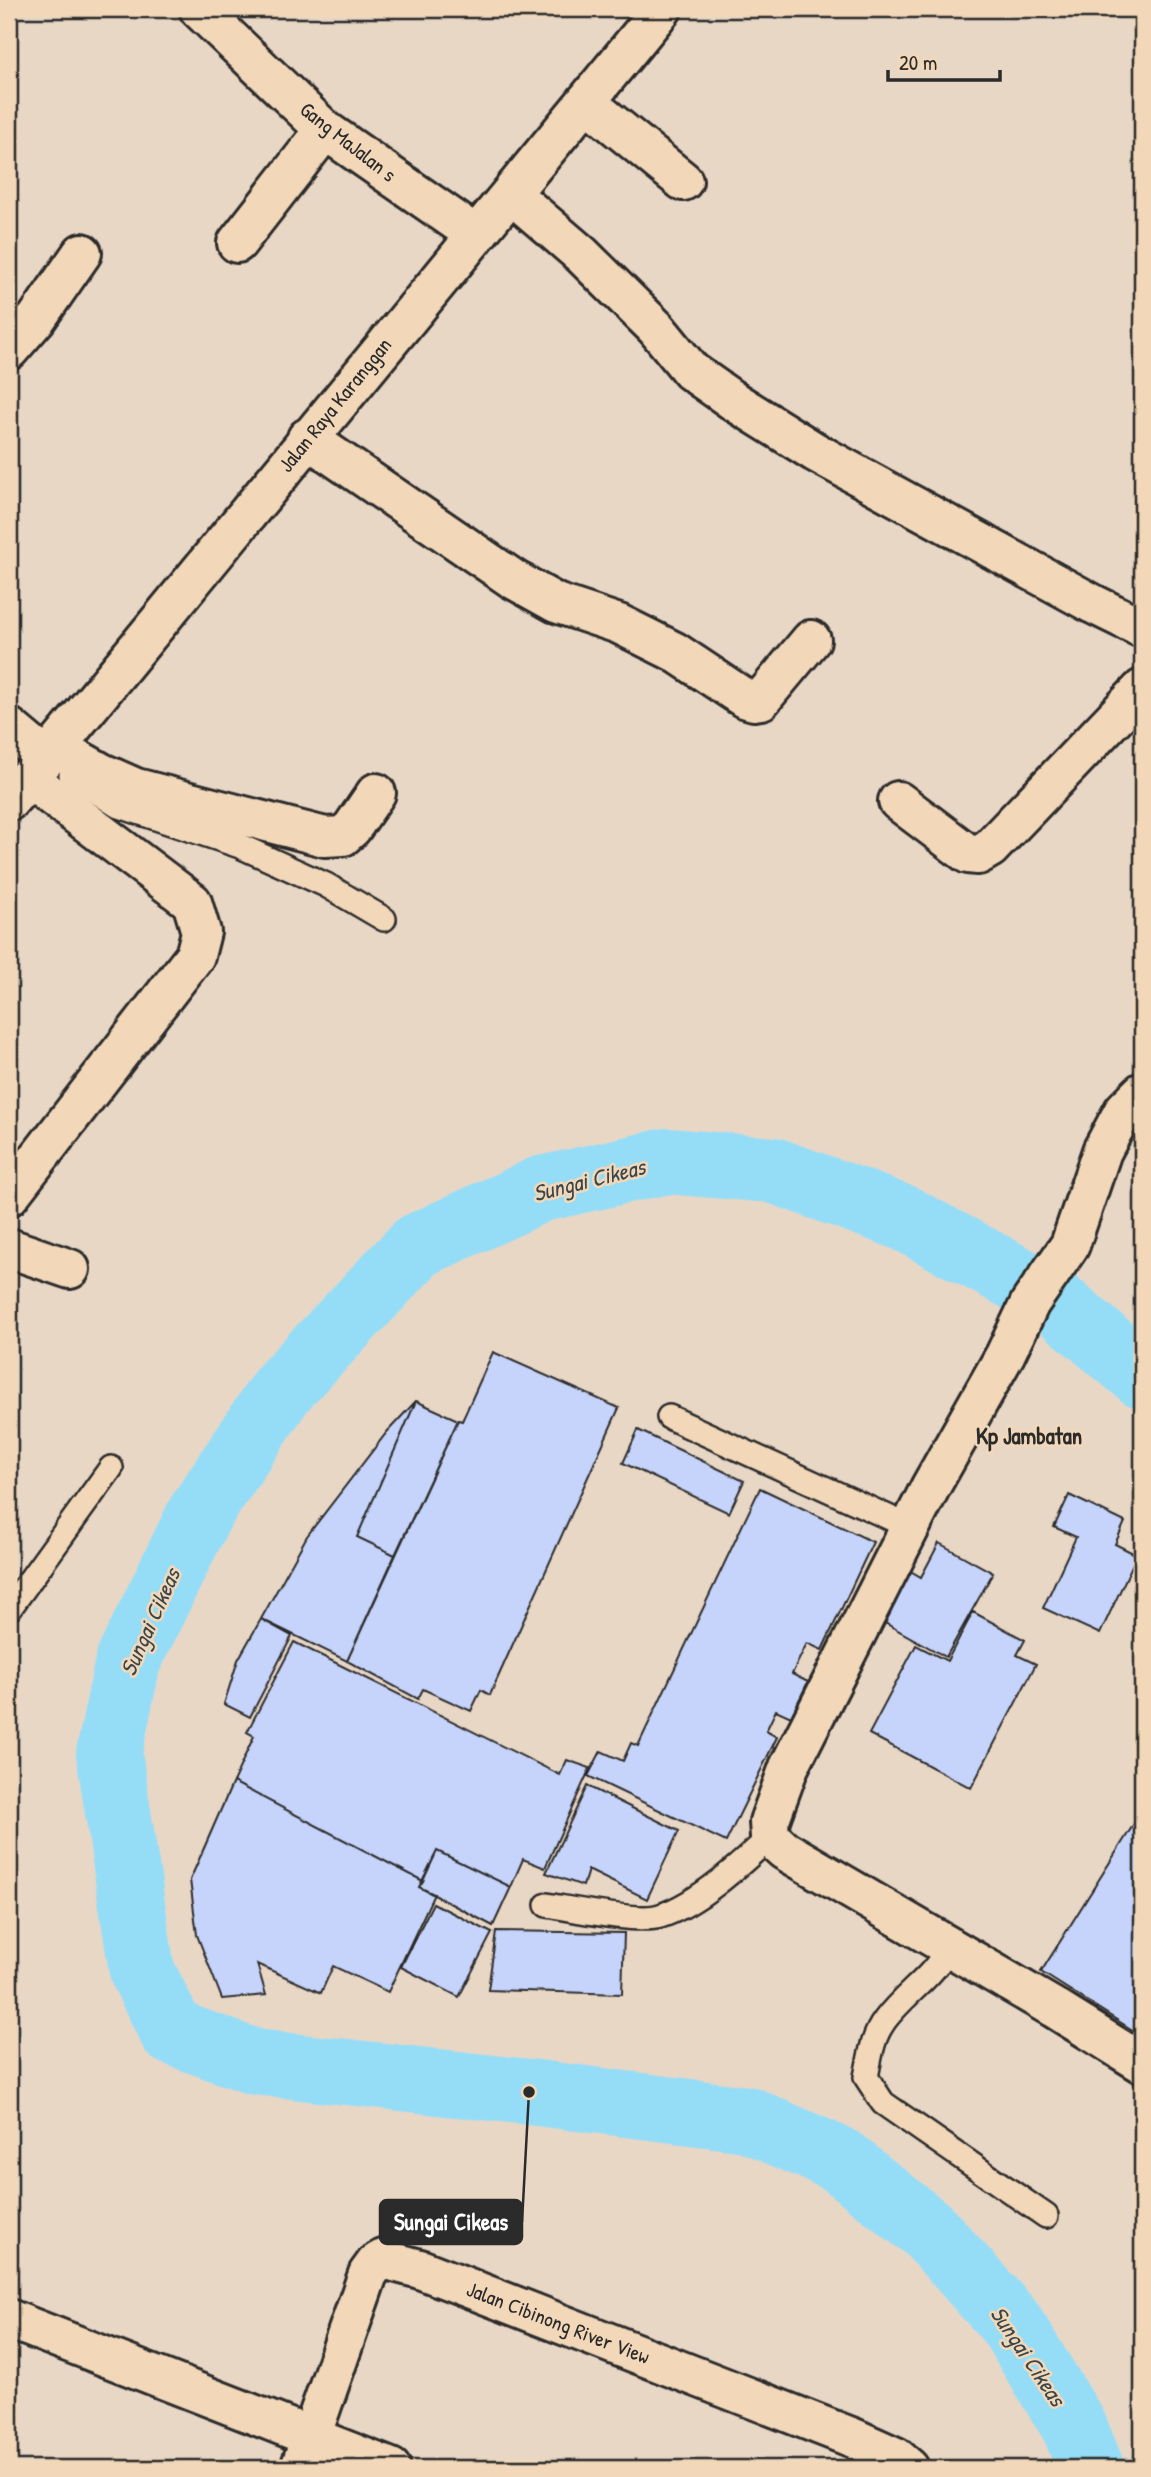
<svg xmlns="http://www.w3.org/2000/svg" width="1151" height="2477" viewBox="0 0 1151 2477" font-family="'Patrick Hand',sans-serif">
<rect width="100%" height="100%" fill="#e9d7c6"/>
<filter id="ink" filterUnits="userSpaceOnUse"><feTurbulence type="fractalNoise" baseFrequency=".0143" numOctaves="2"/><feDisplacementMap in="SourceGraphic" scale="14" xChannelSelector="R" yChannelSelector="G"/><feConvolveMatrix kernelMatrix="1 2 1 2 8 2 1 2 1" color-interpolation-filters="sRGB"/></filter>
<g filter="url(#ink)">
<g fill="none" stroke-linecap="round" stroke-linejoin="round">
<path stroke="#95ddf7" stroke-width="66" d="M1091,2468L1074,2426L1010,2322L928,2230L840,2160L747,2119L529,2092L255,2062L172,2032L142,1971L109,1753L128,1661L200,1513L282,1389L417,1246L541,1189L667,1161L773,1170L904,1218L1046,1294L1142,1375"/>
</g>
<path fill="#c6d4fb" stroke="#2b2b2b" stroke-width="2" d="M493,1352L619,1408L490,1695L481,1690L471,1711L423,1689L418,1699L347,1661L458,1420L462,1421Z
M416,1401L357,1537L395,1555L347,1661L261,1619L307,1536L387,1432Z
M416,1401L458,1420L395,1555L357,1537Z
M638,1430L744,1481L729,1513L623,1463Z
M760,1488L873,1542L822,1650L807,1643L792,1674L808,1682L791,1717L776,1710L766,1731L777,1737L726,1842L588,1776L601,1751L623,1761L631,1743L638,1746Z
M1069,1495L1125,1522L1115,1544L1137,1555L1100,1634L1043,1608L1076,1537L1054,1527Z
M939,1543L993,1573L946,1657L878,1619L907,1569L921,1577Z
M973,1612L1025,1640L1017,1655L1036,1664L971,1788L869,1734L916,1645L947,1661Z
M261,1619L292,1636L250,1717L224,1704L238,1660Z
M294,1642L560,1775L567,1760L590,1768L545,1868L523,1859L511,1887L437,1851L423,1881L233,1782L254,1736L247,1732Z
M233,1782L423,1881L419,1887L434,1894L388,1992L333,1966L321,1993L257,1964L266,1995L222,1999L197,1935L190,1880Z
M587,1786L679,1831L647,1899L588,1870L583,1886L546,1873Z
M1142,1811V2036L1041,1972Z
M437,1851L511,1887L493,1926L419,1887Z
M433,1903L492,1933L459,1997L401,1967Z
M496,1931L624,1933L622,1994L488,1990Z"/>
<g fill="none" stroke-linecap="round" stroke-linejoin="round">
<g stroke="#2b2b2b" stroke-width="28">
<path id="service" d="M71,775L117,805L240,846L326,885L384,919
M669,1417L912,1528
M9,1609L111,1468
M547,1905C572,1909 639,1923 660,1916C698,1904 741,1864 770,1837
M949,1946C934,1977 905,1993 885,2020C872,2037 870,2058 866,2077L883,2103L1046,2216"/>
</g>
<g stroke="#2b2b2b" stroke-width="44">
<path id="minor" d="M199,9L325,130L476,235
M586,102L683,181
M511,194L582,255L656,328L691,371L735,402L815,452L1093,604L1142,628
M237,243L325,130
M9,350L37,318L82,253
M307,438L513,579L556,603L619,624L675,652L744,698L754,701L761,700L811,640
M9,727L46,758
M56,747L100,772L136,788L325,837L343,836L352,828L376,793
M898,801L968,854L978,855L990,848L1142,689
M1142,1092L1124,1110L1102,1151L1070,1245L1030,1303L1005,1355L931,1486L789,1767L769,1822L770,1837L784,1850L1054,2008L1142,2063
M9,1196L195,956L201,932L192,902L28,778
M9,1248L70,1269
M9,2319L391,2468
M300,2468L368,2274L376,2263L383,2259L420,2269L856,2439L896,2457L909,2468"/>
</g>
<g stroke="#2b2b2b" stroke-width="44">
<path id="tertiary" d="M9,801L56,747L662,9"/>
</g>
<use href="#service" stroke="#f2d8b9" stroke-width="23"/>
<use href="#minor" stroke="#f2d8b9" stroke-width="38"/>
<use href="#tertiary" stroke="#f2d8b9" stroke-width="38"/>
</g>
</g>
<g text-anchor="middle" stroke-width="5" stroke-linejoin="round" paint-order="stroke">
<g font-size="21" fill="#2b2b2b" stroke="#f2d8b9">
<text transform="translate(348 142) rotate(38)" y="7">Gang MaJalan s</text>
<text transform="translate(335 405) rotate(-51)" y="7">Jalan Raya Karanggan</text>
<text transform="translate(558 2323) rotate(21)" y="7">Jalan Cibinong River View</text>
</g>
<g font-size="23" font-style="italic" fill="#3b464a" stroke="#f2d8b9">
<text transform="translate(589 1180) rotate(-14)" y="8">Sungai Cikeas</text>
<text transform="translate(150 1622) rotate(-66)" y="8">Sungai Cikeas</text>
<text transform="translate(1028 2356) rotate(56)" y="8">Sungai Cikeas</text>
</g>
<g font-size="23" font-weight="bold" fill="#2b2b2b" stroke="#f2d8b9">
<text x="1029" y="1444">Kp Jambatan</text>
</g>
</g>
<path fill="none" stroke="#2b2b2b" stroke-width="2.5" d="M529 2092L522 2222"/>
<circle fill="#2b2b2b" stroke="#f2d8b9" stroke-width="2.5" cx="529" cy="2092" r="7"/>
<rect fill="#2b2b2b" stroke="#2b2b2b" stroke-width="2.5" x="380" y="2200" width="142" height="44" rx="7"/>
<g font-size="23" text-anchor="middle" font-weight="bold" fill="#fff">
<text x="451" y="2230">Sungai Cikeas</text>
</g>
<rect width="1151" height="2477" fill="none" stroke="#f2d8b9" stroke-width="35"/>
<rect x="18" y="18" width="1116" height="2442" fill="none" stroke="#2b2b2b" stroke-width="2.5" filter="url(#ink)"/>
<path d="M888 70v10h112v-10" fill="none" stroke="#2b2b2b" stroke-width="3.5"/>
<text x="899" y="70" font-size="21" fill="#2b2b2b" stroke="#f2d8b9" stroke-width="5" paint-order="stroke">20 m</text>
</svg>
